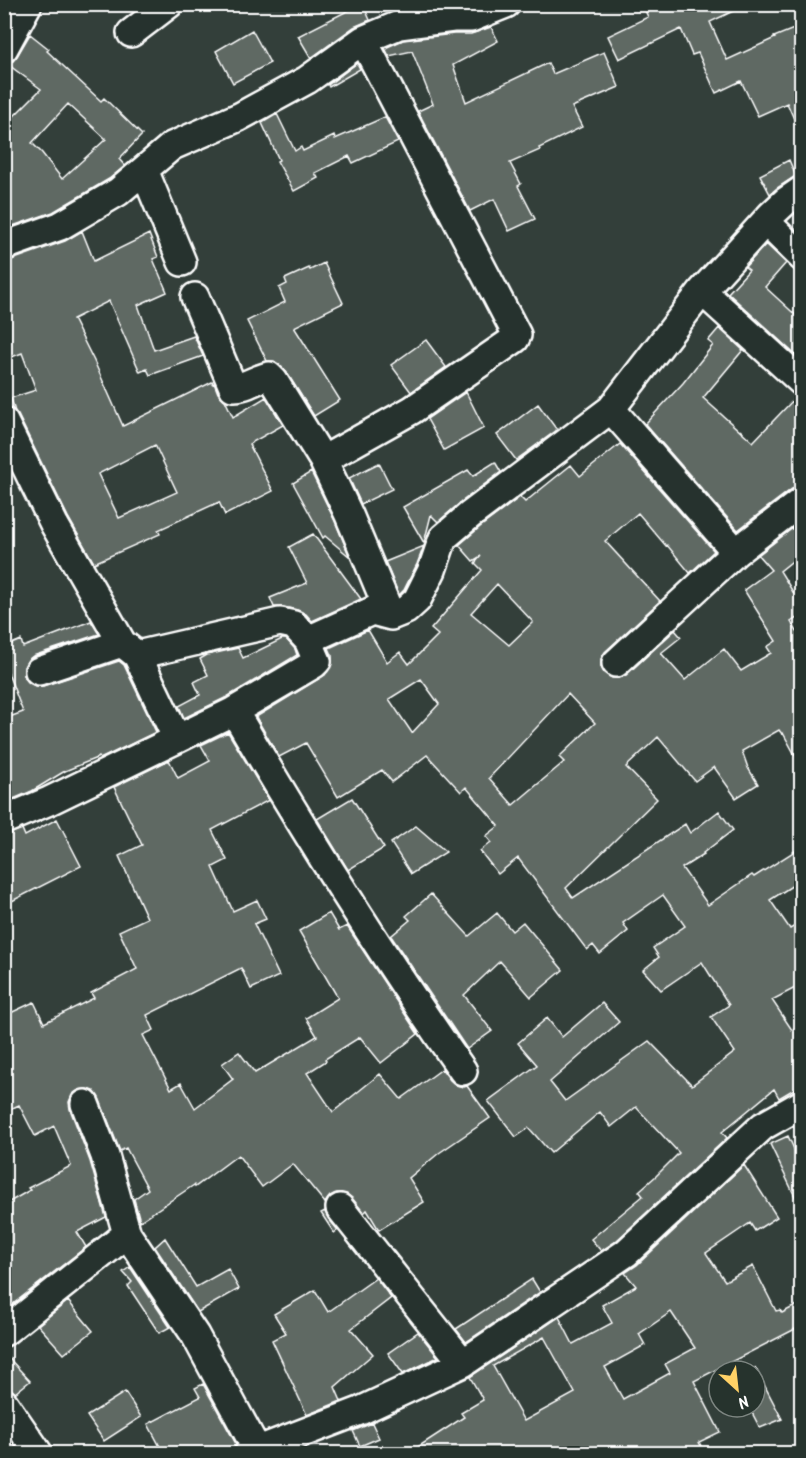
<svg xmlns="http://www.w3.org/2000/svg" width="806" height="1458" viewBox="0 0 806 1458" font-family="Kalam,sans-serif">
<rect width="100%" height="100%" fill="#333f3a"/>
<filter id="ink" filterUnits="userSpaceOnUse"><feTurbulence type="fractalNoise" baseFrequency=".0167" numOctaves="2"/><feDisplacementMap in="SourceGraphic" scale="12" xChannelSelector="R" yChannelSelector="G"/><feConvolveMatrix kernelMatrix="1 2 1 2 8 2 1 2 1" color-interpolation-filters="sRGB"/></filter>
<g filter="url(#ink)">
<path fill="#5f6964" stroke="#fff" stroke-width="1.5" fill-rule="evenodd" d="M361,4H363L370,20L354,27L311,58L298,36Z
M642,4H748L710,22L727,60L775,38L774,37L801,26V135L787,103L758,116L741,81L716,93L698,53L692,55L681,29L619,59L608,36L648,17Z
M491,27L498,41L453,65L466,102L548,63L553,74L604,52L619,87L572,107L582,127L539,148L540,150L510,163L521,184L518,186L535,219L509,231L494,199L470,211L418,111L433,104L412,51L389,56L385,48L403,40L454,34H471Z
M252,30L270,63L233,83L216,51Z
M30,34L49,49L47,51L101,101L104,98L142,135L119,159L125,166L109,179L53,212L4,229V126L41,89L6,63L13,61L17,56ZM68,104L106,139L62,179L42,153L32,143Z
M357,63L360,69L329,87L328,85Z
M277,114L295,151L301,147L303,151L334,136L335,139L385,117L398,142L353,163L349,156L315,173L318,178L294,191L277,161L279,160L262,123Z
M789,160L796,176L777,188L770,194L760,175Z
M82,231L94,261L149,234L158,257L153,259L167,292L138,305L154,350L194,336L203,356L150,375L147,369L140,372L109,301L73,319L94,361L123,426L212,382L213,384L214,383L218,393L225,400L233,417L266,397L283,425L249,444L273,491L225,515L219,502L158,530L160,534L94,563L68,517L18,415L15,412L11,398L36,390L22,353L4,360V261H9L65,241ZM155,445L177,492L119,518L98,474Z
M766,244L786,263L765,287L801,320V360L728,293L749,270L745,267Z
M324,263L343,303L294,327L340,400L314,416L285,370L274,361H267L247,321L285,302L279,288L287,284L285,279L309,268L310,270Z
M719,328L743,350L703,398L741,432V431L753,442L797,396L801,397V480L793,488L738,530L645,424L683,383L713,345L708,341Z
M426,340L446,367L411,392L391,365Z
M466,392L484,428L444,450L427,419Z
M538,404L557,430L516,460L497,435Z
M620,444L714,551L690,573L667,545L666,546L638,513L605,541L660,601L605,652L601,659V667L604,673L612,678H619L626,675L675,630L681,637L661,653L685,680L724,649L741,671L771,653L767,647L776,641L744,590L771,570L758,555L798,524L801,529V554L780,571L801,605V615L791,622L801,638V766L783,733L782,734L779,730L742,751L748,768L758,784L736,798L714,767L695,781L658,737L626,767L657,799L566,888L573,898L685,824L690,833L719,811L733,830L703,853L704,854L682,868L708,905L752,875L754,877L801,847V880L770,900L790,929L795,926L801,939V985L772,1000L792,1030L801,1025V1085L779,1098L774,1089L722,1132L727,1138L616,1241L601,1251L591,1239L643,1196L639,1191L656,1176L679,1153L636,1107L611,1127L600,1112L551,1153L529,1128L516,1137L488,1101L537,1065L518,1043L547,1018L562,1037L602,1003L619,1022L550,1082L565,1101L649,1041L692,1085L735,1052L711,1017L729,1005L702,962L661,990L643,970L659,957L653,948L685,926L663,895L623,923L628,931L600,954L593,945L587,950L518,858L498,874L480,851L491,842L486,836L499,826L466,787L461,792L427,755L392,782L382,770L338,797L306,743L279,757L256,717L325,675L332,663V655L329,648L368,630L387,662L400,652L409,664L438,635L431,629L482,570L475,563L481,556L473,561L459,545L480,527L520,497L525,502L571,465L580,476ZM497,584L533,622L509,645L471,613ZM421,679L439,704L412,733L389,699ZM568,694L595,723L559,757L564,762L513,805L489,778Z
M495,462L501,472L461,502L438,522L431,515L424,543L403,507L468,470L473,476Z
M379,463L392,489L361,504L349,478Z
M311,472L335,521L350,557L325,536L323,538L293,483Z
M313,534L361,599L312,621L306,614L297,610L283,607H274L270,598L307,583L289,547Z
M424,546L417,564L404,590L399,595L385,562Z
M91,621L99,634L33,656L28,660L24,667V677L28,682L35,686H43L119,661L124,665L156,732L100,759L99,757L65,771L32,791L4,803V719L23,712L4,663V647L21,640L23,647Z
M282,639H286L295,649L297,655L227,697L184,718L179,706L200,695L194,682L208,675L200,659L207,655L238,648L243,658Z
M228,732L269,800L212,830L227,860L213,867L233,911L257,900L266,919L254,924L279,976L251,989L241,968L147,1015L154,1030L143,1035L171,1089L181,1083L195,1108L233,1079L222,1064L239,1052L255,1073L317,1036L306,1018L338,998L299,931L329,913L339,930L347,926L418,1034L381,1063L360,1037L325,1059L326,1061L307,1073L333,1112L380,1074L401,1099L442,1069L450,1080L456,1085L464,1087L467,1086L490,1118L439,1153L409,1178L424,1202L379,1230L367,1210L364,1213L352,1198L346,1194L337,1193L330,1196L325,1203L293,1164L262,1187L238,1155L195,1187L194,1185L140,1221L134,1199L148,1189L126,1148L120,1151L99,1098L94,1091L88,1089L79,1090L72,1095L69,1102L70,1109L90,1161L106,1217L77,1232L86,1247L4,1311V1205L30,1190L28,1188L71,1166L54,1126L35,1136L19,1105L4,1112V1016L34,1002L44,1023L94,998L91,993L137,969L119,931L147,918L119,856L142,845L114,787L169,760L178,778L210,761L201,745Z
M352,798L384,848L348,870L317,819Z
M57,819L81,866L4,905V835L22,829L25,836Z
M416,826L446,852L411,874L391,843Z
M431,894L469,936L497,913L512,931L523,922L563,970L531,997L500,961L464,995L492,1031L467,1049L391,936L410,920L406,916Z
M788,1136L801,1164V1209L770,1144Z
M744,1165L777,1217L755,1231L750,1223L706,1253L725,1281L753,1266L776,1311L780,1310L782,1313L801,1303V1326L694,1381L720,1432L699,1442L705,1454H407L464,1417L461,1413L483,1400L470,1377L559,1317L573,1344L612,1323L602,1305L636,1286L625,1273L637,1265ZM671,1312L695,1348L665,1364L670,1373L623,1399L605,1367L645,1345L639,1334ZM544,1337L575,1393L524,1421L493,1366Z
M325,1211L328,1218L338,1230L334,1233L321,1213Z
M165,1238L196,1287L228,1269L239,1289L198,1312L155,1247Z
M130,1267L170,1327L159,1333L128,1286L132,1282L123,1272Z
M376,1278L391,1298L351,1329L373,1354L335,1387L341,1401L307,1415L272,1340L286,1333L274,1314L315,1290L328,1312Z
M532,1279L540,1292L466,1342L456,1329Z
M68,1301L93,1331L64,1354L38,1325Z
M418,1332L438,1357L403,1374L388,1353Z
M4,1353L30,1381L15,1393L10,1389L4,1388Z
M755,1367L782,1419L760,1428L749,1407H755Z
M203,1384L236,1444L233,1454H164L148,1424L200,1397L195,1388Z
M125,1392L141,1417L104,1441L87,1416Z
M372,1423L379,1438L360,1446L353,1431Z"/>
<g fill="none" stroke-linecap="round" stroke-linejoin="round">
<g stroke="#fff" stroke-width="32">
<path id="minor" d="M131,33L169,4
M4,48L28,4
M144,170L182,262
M766,222L802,257
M4,246L60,226L118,192L172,146L239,117L307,80L363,40L399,25L453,18H471L506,4
M702,291L802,382
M195,297L233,387C245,388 257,378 269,376L274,381L323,460L349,515L391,616
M611,409L736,552
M4,422L54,524L122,643L137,655L177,739
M323,460L412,410L515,339L517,335L363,40
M308,640L372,611L391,616L406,610L417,600L432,570L443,538L470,515L611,409L702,291L771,215L786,201L802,190
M616,663L736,552L802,501
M39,671L122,643
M234,711C306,834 381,954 463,1071
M4,820L49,801L177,739L234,711L314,664L317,661L308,640L294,625L280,622L137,655
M85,1104L105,1156L127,1234L195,1335L257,1450
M340,1208L463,1363
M4,1332L127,1234
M4,1403L39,1454
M248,1454L360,1411L463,1363L626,1253L763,1126L802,1104"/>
</g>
<use href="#minor" stroke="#26332d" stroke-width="27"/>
</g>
</g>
<rect width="806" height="1458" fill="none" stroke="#26332d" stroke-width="24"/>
<rect x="12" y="12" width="782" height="1434" fill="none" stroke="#fff" stroke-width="2" filter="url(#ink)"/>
<g transform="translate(737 1389) rotate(153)"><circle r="28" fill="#26332d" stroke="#7d8581" stroke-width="1.5"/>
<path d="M0-4.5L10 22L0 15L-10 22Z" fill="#ffd166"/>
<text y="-9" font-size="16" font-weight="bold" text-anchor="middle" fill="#ffffff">N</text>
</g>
</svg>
